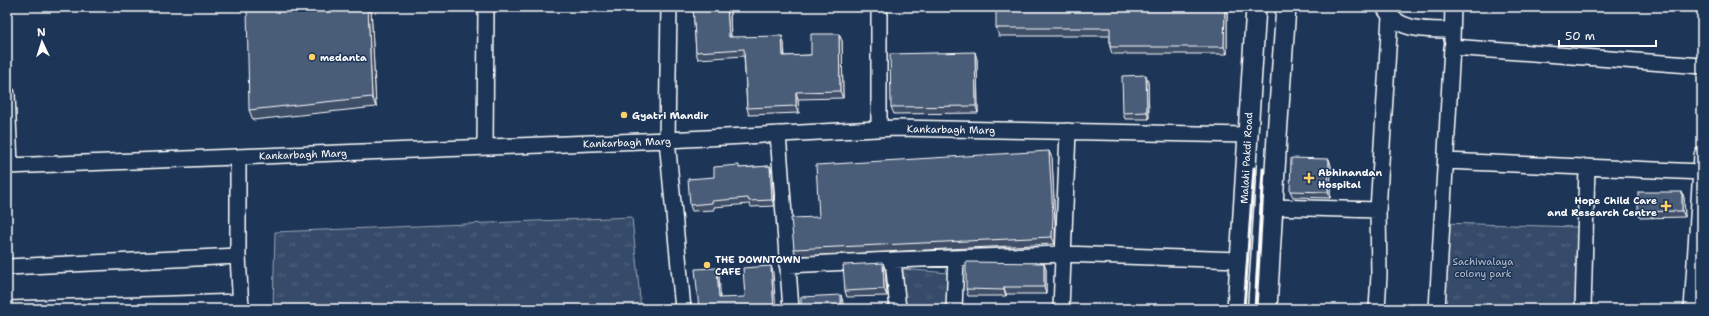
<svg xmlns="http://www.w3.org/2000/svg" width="1709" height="316" viewBox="0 0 1709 316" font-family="'Shantell Sans',sans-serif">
<defs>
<pattern id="grass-tufts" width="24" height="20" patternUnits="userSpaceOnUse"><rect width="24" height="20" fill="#364b69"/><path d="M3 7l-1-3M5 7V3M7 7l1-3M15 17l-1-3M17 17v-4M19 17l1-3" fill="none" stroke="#546680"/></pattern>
</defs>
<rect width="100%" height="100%" fill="#1d3557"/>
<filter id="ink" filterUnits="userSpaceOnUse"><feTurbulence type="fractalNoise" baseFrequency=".025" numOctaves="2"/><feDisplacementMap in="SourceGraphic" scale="8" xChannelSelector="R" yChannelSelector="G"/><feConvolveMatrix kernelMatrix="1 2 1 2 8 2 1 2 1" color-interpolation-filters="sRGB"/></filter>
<g filter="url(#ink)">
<path fill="url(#grass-tufts)" stroke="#9aa5b4" d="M632,217L641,309H273L275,232Z
M1443,223L1578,227L1575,309H1437Z
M903,269L948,273L946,309H905Z"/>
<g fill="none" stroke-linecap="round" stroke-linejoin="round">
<g stroke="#fff" stroke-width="18">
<path id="minor" d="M669,7L667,140L683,309
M879,7V129
M1384,7C1397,32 1428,30 1452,30
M1452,40L1453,7
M7,94L10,165
M778,134L791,309
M485,147L486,7
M238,157V256L241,309
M1446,161L1702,172
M7,166L667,140L896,128L1247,135
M1272,207L1378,210
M787,265L893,260
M7,267L238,256
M7,309L241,302
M898,309L893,260L1063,254L1240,260
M954,309L956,258
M1061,309L1068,131
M1377,309L1379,275L1378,210L1390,17
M1437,309L1452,47L1702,66
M1583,309L1587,167
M1692,309L1702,155"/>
</g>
<g stroke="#fff" stroke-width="22">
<path id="major" d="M1237,309L1256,7
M1267,309L1277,136L1286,7"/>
</g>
<use href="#minor" stroke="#1d3557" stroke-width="15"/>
<use href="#major" stroke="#1d3557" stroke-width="19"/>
<path stroke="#fff" stroke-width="3" d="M1244,309L1254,168
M1255,309L1263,169"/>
</g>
<path fill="#405068" stroke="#fff" d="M371,7L376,107L253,120L249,110Z
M693,7H728L730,12L731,37L784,43L785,56L811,55L839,34L842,41L843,98L798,99L799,113L749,115L747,108L744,56L698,59L696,52Z
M1227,7V54H1112L1110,47V36H999L996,28Z
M977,59L978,113L894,114L891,107Z
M1148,82L1149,119H1125L1123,113Z
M1052,158L1055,222V244L796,256L794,249L819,217Z
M1329,159L1331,166L1330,198L1293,197L1290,191Z
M770,166L772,172L774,206L751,207L750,204L714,207V210L692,211L690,205L714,177L740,168Z
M1682,192L1684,198L1685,217L1640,218L1638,212Z
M883,263L885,269L887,296L847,297L845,291Z
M1046,269V294H1006V296H968L966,289Z"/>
<path fill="#344155" stroke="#fff" d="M368,7H371L376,107L372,97Z
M727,7H728L730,12L731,44L729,37Z
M1225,7H1227V54L1224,47Z
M839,34L842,41L843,98L840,91Z
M782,36L784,43L785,63L783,56Z
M975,52L977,59L978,113L976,106Z
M1146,75L1148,82L1149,119L1147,112Z
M796,92L798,99L799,113L796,106Z
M1049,151L1052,158L1055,222V244L1052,237Z
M1329,159L1331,166L1330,198L1328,192Z
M770,166L772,172L774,206L772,200Z
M1682,192L1684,198L1685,217L1682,211Z
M883,263L885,269L887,296L884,289Z
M1044,263L1046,269V294L1044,287Z
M771,266L773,272L776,309H774Z
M717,268L719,274L721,304L719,298Z
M1004,287L1006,294V296L1004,290Z
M841,295L843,302V309H841Z"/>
<path fill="#4a5d79" stroke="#fff" d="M247,7H368L372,97L249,110Z
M693,7H727L729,37L782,36L783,56L811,55V34H839L840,91L796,92V106L747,108L744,49L696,52Z
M996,7H1225L1224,47H1110V28H996Z
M975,52L976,106L891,107L890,54Z
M1146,75L1147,112L1123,113L1122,76Z
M1049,151L1053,215L1052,237L794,249L791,218L819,217L816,165Z
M1291,158L1329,159L1328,192L1290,191Z
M739,165V168L770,166L772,200L749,201L748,198L712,201V203L690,205L688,179L714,177V167Z
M1638,192H1682V211L1638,212Z
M966,262L1044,263V287H1004V290L966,289Z
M883,263L884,289L845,291L843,265Z
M771,266L774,309H699L695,269L717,268L719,298L745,297L743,268Z
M841,295V309H801V297Z"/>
</g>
<g fill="#ffd166" stroke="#1d3557" stroke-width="1.5">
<circle cx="312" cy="57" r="4"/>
<circle cx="624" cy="115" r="4"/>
<path d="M1307 172h4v4h4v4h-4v4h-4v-4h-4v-4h4z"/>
<path d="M1664 200h4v4h4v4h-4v4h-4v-4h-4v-4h4z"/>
<circle cx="707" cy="265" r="4"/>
</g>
<g text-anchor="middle" stroke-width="3" stroke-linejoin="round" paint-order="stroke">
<g font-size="10" font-weight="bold" fill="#fff" stroke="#1d3557" text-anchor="start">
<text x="320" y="61">medanta</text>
<text x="632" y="119">Gyatri Mandir</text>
<text x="1318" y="176">Abhinandan<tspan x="1318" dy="12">Hospital</tspan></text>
<text x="1657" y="204" text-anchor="end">Hope Child Care<tspan x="1657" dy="12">and Research Centre</tspan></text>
<text x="715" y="263">THE DOWNTOWN<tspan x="715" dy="12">CAFE</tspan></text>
</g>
<g font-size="10" fill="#fff" stroke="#1d3557">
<text transform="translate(951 129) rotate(1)" y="4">Kankarbagh Marg</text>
<text transform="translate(627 142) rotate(-2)" y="4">Kankarbagh Marg</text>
<text transform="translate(303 154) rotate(-2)" y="4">Kankarbagh Marg</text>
<text transform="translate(1246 158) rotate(-87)" y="4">Malahi Pakdi Road</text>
</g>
<g font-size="10" fill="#b9c0ca" stroke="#1d3557">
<text x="1483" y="265">Sachiwalaya<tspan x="1483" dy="12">colony park</tspan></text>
</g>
</g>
<rect width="1709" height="316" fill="none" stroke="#1d3557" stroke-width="24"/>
<rect x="12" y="12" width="1685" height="292" fill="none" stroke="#fff" stroke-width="1.5" filter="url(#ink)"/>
<g transform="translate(42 42) rotate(356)" stroke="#1d3557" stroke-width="3" paint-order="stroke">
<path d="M0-3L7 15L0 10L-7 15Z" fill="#ffffff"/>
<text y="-6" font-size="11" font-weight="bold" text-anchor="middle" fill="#ffffff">N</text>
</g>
<path d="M1559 40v6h97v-6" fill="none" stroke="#ffffff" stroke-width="2"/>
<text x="1565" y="40" font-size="12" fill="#ffffff" stroke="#1d3557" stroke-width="3" paint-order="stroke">50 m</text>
</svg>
